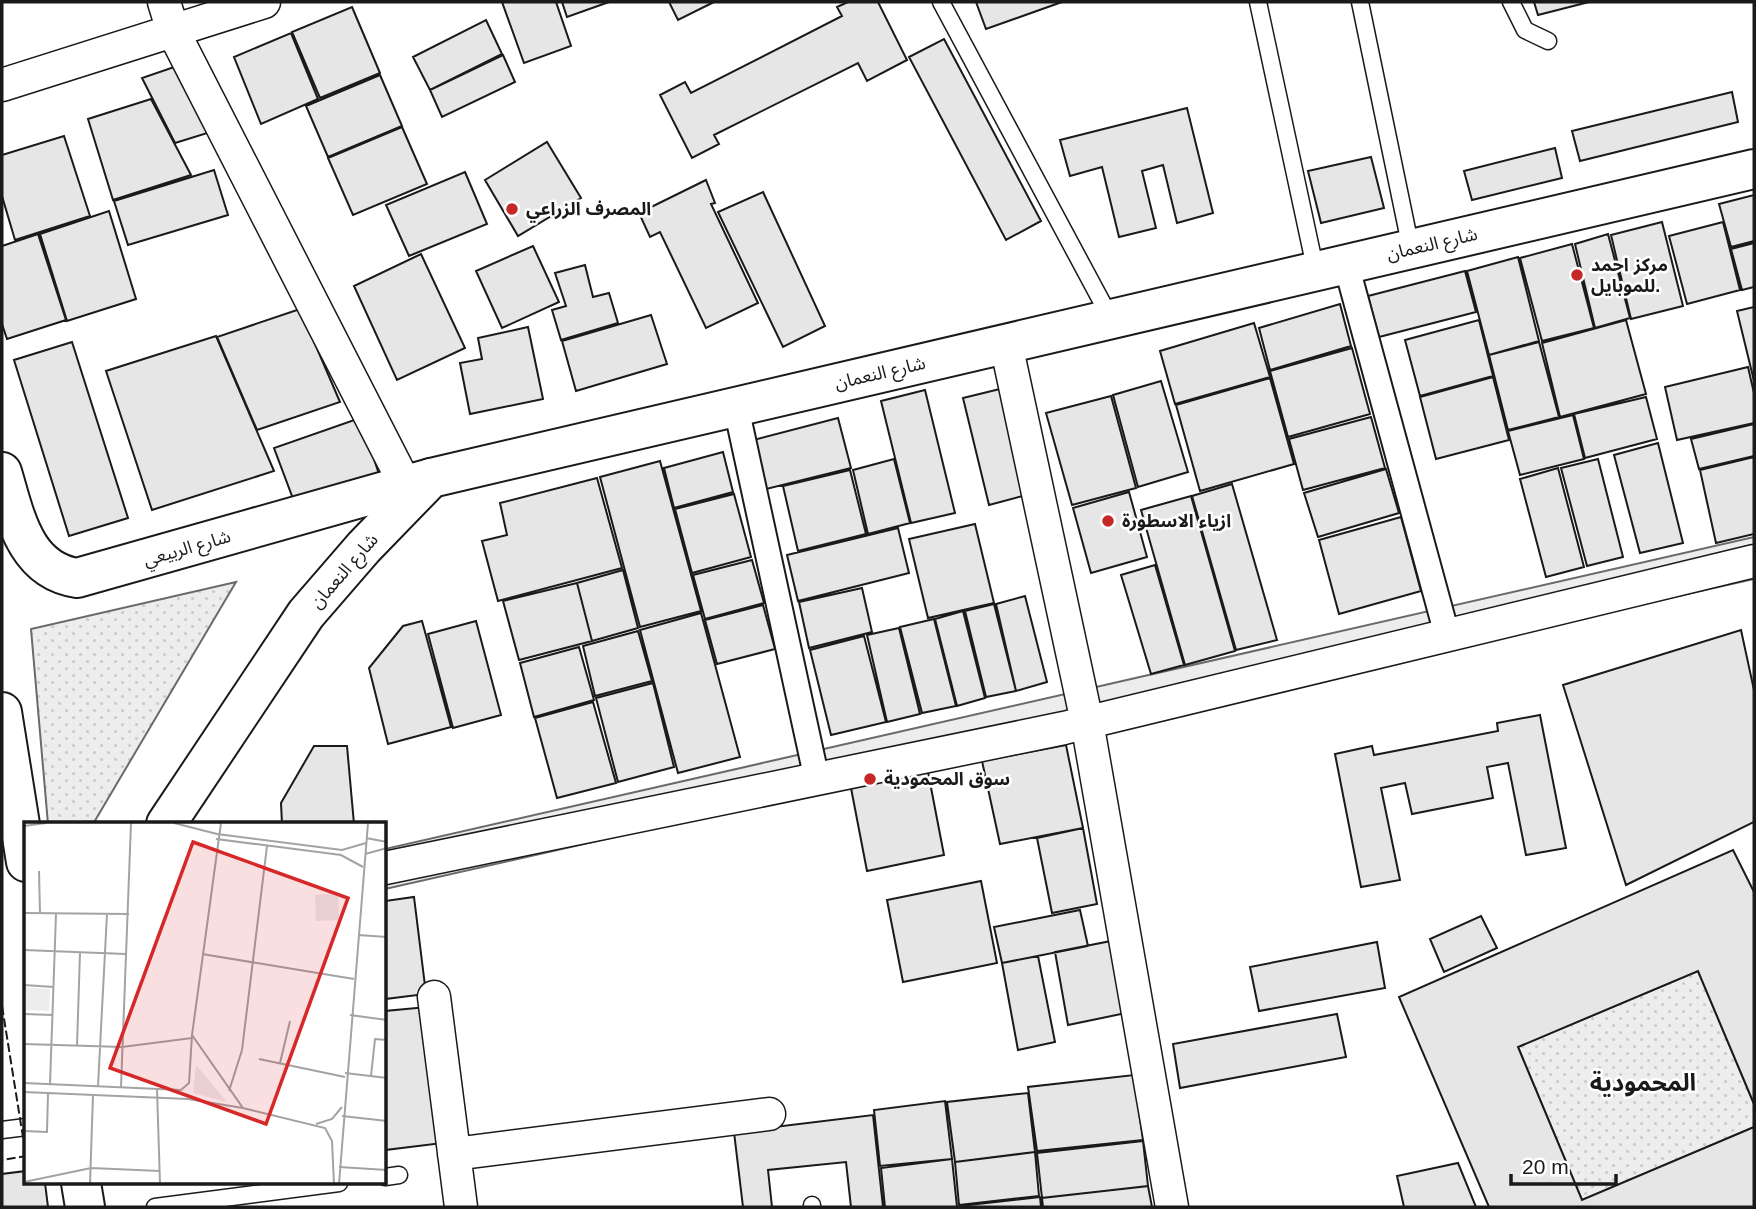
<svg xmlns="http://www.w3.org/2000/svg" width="1756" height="1209" viewBox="0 0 1756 1209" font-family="Arial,'Noto Sans Arabic',sans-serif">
<defs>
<pattern id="garden-dots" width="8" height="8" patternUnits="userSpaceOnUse" patternTransform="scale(1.75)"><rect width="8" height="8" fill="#ededed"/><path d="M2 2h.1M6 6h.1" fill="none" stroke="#cbcbcb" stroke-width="1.8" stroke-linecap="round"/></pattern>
</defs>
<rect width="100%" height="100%" fill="#fff"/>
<path fill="#ededed" stroke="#6a6a6a" stroke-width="2" d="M1754,537V579L385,889V849Z"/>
<path fill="url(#garden-dots)" stroke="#6a6a6a" stroke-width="2" d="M236,582L93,824H48L31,629Z
M1698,971L1754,1104V1127L1582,1200L1518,1047Z"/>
<path fill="#e6e6e6" stroke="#1a1a1a" stroke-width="2" d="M502,2H556L571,46L524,63Z
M562,2H609L567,17Z
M669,2H714L678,20Z
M848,2H878L907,60L867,81L858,63L714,135L719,144L692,158L660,95L685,82L691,93L842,16L837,7Z
M976,2H1062L986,29Z
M1534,2H1589L1538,15Z
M352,7L380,73L320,98L292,32Z
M486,20L502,54L430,90L413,57Z
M291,33L318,99L261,124L234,57Z
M944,39L1041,221L1006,240L909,57Z
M503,55L515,82L442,117L430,90Z
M180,65L214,131L175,143L142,78Z
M380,75L402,126L328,157L306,106Z
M1732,92L1738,122L1580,161L1572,131Z
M151,99L191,175L113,200L88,119Z
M1187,108L1213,213L1177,223L1163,165L1142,171L1156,228L1119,237L1102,167L1070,176L1060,140Z
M402,127L427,184L353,215L328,158Z
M64,136L90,216L15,240L2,196V155Z
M547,142L581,198L518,236L485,180Z
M1555,148L1562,178L1472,200L1464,171Z
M1371,157L1384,208L1321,223L1308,171Z
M214,170L228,215L128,245L114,201Z
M465,172L487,224L409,256L386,205Z
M706,180L715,203L711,204L758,303L706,328L660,232L650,237L639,213Z
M763,192L825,326L783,347L718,212Z
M1754,195V241L1731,247L1719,204Z
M109,211L136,299L67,321L40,234Z
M1662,222L1683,306L1631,319L1611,235Z
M1723,222L1740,290L1687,304L1669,236Z
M38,234L66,320L7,339L2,324V246Z
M1608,234L1630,318L1595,328L1575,244Z
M1754,243V287L1742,290L1731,249Z
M1572,244L1594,328L1542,341L1520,258Z
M533,246L559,302L502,328L476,271Z
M421,254L465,348L397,380L354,286Z
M1518,257L1539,341L1489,355L1467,271Z
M585,265L593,297L609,293L618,323L561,340L552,310L566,306L555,273Z
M1465,271L1476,312L1379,337L1368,296Z
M1340,304L1351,346L1270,370L1259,328Z
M1754,307V381L1737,311Z
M300,309L340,402L257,430L217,337Z
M651,315L667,364L576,391L562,341Z
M1479,320L1493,376L1420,396L1405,340Z
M1626,320L1646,394L1560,417L1542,343Z
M1254,323L1270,377L1175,404L1160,351Z
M528,327L543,399L470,414L460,363L482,359L478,338Z
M216,336L274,471L152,510L106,371Z
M72,342L128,518L69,536L14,360Z
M1539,342L1559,417L1508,430L1489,355Z
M1352,348L1370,414L1288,437L1270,371Z
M1748,367L1754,393V423L1677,440L1665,387Z
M1493,377L1509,440L1436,459L1420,397Z
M1270,378L1294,464L1200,491L1176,405Z
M1161,381L1188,472L1138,487L1113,395Z
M1004,388L1030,494L989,505L963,398Z
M925,390L955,513L911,523L881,401Z
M1111,396L1136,488L1072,505L1046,413Z
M1646,397L1657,439L1585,458L1574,414Z
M1573,415L1584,459L1520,475L1508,431Z
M1371,417L1385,468L1303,490L1289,439Z
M360,418L379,474L295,504L274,448Z
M838,418L851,468L758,491L746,442Z
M1754,424V456L1699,469L1691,439Z
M1658,443L1683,543L1640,553L1614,455Z
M723,452L733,492L674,508L664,468Z
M1754,457V534L1716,543L1700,470Z
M894,459L910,523L868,534L853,470Z
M1598,459L1623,557L1587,566L1561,468Z
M660,461L701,611L640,627L600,477Z
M1558,468L1584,567L1546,577L1520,479Z
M1386,469L1399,513L1318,537L1304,493Z
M850,470L866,534L798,551L783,486Z
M597,478L622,568L498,601L482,541L507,535L500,503Z
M1232,484L1277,640L1236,650L1192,496Z
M1129,492L1147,557L1091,573L1073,508Z
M734,494L751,557L692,573L675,509Z
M1191,496L1235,651L1185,665L1141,510Z
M1401,517L1421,591L1339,614L1319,540Z
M975,524L994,603L928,618L909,539Z
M898,528L909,573L798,601L787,555Z
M752,560L764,603L705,619L693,575Z
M1155,565L1184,665L1151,674L1121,575Z
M623,570L638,628L592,641L577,583Z
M577,583L592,641L519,660L503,601Z
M862,588L872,632L809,648L799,602Z
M1025,596L1047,682L1016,691L996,604Z
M994,604L1016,691L986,697L965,611Z
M763,605L775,649L717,664L705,620Z
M963,611L985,698L957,706L935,619Z
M701,613L740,757L678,773L640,630Z
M934,619L956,706L922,713L900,627Z
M422,621L451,727L388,744L369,668L403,626Z
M476,621L501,715L453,728L428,634Z
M899,628L920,714L887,722L867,635Z
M1741,630L1754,690V822L1626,885L1563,685Z
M638,631L652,681L595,696L583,646Z
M864,636L886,722L831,735L810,650Z
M579,647L594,700L534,717L520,663Z
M653,683L674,767L618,782L596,698Z
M593,702L616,783L557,798L535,718Z
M1540,715L1566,848L1526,855L1508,763L1487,767L1493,798L1412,814L1405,783L1381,788L1400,880L1361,887L1335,754L1372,746L1374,755L1498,731L1497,723Z
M1066,745L1083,828L1000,844L982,761Z
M314,746H347L354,824H282L281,803Z
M928,772L944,855L867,871L851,788Z
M1083,828L1097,904L1052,913L1037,838Z
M1733,850L1754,892V1104L1698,971L1518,1047L1582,1200L1754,1127V1207H1489L1399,997Z
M981,881L997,963L903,982L887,900Z
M414,897L426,994L385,999V901Z
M1080,910L1088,946L1002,963L994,927Z
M1481,916L1497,948L1444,972L1430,939Z
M1111,941L1126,1013L1068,1025L1055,952Z
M1377,942L1385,988L1259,1011L1250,967Z
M1038,956L1055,1042L1018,1050L1002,963Z
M427,1007L443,1143L385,1150V1011Z
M1337,1014L1346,1057L1180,1088L1173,1044Z
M1134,1075L1143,1140L1037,1151L1028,1087Z
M1028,1093L1035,1152L955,1162L947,1102Z
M945,1101L952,1159L880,1166L874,1110Z
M873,1115L883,1207H851L846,1162L768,1170L772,1207H743L734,1132Z
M1143,1141L1148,1186L1042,1198L1037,1153Z
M1035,1152L1039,1196L959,1205L955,1162Z
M952,1159L957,1207H885L881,1168Z
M1458,1163L1476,1207H1404L1397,1176Z
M26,1171V1183H45L48,1207H2V1174Z
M1148,1186L1152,1207H1043L1042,1198Z
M1040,1197L1041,1207H960V1206Z"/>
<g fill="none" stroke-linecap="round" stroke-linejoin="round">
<g stroke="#1a1a1a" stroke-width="19">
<path id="service" d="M941,2L1111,319
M1258,2L1316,272
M1360,2L1411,249
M1511,2L1525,30L1548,41
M2,1130L26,1127
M385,1177L399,1175
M812,1205V1207
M155,1207L339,1183"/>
</g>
<g stroke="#1a1a1a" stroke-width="28">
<path id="pedestrian" d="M1346,264L1447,635
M736,407L817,780"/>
</g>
<g stroke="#1a1a1a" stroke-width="35">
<path id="minor" d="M164,2L173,31L406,486
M2,85L264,2
M1006,344L1087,722L1172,1207
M385,868L1064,728L1754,561
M434,997L461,1207
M454,1154L769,1114"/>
</g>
<g stroke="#1a1a1a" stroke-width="42">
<path id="tertiary" d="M2,472C15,515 24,570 77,578L431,478
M2,712L26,862"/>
</g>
<g stroke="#1a1a1a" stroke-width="42">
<path id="primary" d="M166,824L306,614L364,547L431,478L1754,169
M81,1183L85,1207"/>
</g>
<use href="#service" stroke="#fff" stroke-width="16"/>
<use href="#pedestrian" stroke="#fff" stroke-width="24"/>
<use href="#minor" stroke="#fff" stroke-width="32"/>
<use href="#tertiary" stroke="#fff" stroke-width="38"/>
<use href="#primary" stroke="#fff" stroke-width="38"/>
<path stroke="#1a1a1a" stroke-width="2" stroke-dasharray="9 3.5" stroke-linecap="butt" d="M2,1006L26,1156L2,1160"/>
</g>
<g fill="#c62828" stroke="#fff" stroke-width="2.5">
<circle cx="512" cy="209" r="7"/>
<circle cx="1577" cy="275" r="7"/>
<circle cx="1108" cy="521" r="7"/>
<circle cx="870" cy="779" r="7"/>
</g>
<g text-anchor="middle" stroke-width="5" stroke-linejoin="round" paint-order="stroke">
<g font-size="18" font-weight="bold" fill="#1a1a1a" stroke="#fff" text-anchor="start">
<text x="526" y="215">المصرف الزراعي</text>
<text x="1591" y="271">مركز احمد<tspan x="1591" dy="21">للموبايل.</tspan></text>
<text x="1122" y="527">ازياء الاسطورة</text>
<text x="884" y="785">سوق المحمودية</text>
</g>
<g font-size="18" fill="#1a1a1a" stroke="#fff">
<text transform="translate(1432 244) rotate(-13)" y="6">شارع النعمان</text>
<text transform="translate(880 373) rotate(-13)" y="6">شارع النعمان</text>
<text transform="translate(187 548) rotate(-16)" y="6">شارع الربيعي</text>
<text transform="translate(344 571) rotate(-49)" y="6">شارع النعمان</text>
</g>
<g font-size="24" font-weight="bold" fill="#1a1a1a" stroke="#fff">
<text x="1643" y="1091">المحمودية</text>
</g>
</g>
<g transform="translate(24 822)">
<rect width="362" height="362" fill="#fff"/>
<path d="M314,71L315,98L292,99L291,73ZM0,165L26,167L25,189L0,188ZM172,243L203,280L169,271Z" fill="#ededed"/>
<path fill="none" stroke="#a3a3a3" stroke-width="2" d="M150,1L193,12L318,28L342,21M197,1L168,213L219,286L301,306L308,319L310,362M0,4L22,1M342,16L363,20M192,17L317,33L339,45M341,32L363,26M15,49L16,91M0,91L105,92M334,113L363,115M0,128L102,132M178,132L330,157M0,163L30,165M0,192L29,193M326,193L363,198M0,222L98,225L168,216M53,224L56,130M235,237L321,255M256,241L266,199M321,251L363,256M347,254L351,217L363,218M0,261L157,268L165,261L168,213M26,262L32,92M74,264L83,92M97,265L107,1M133,267L136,362M205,269L218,228L243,24M0,270L164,277L219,286M318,294L363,299M292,302L308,297L318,285M0,309L23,310L24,271M315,345L363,348M0,360L67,346L136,349M66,362L69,273M315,362L344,1"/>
<path fill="#d62828" fill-opacity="0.15" stroke="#d62828" stroke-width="3.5" d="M169,20L324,76L242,302L86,246Z"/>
<rect width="362" height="362" fill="none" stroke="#1a1a1a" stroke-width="3.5"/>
</g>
<rect width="1756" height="1209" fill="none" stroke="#1a1a1a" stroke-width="7"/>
<path d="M1511 1174v10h105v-10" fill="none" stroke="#1a1a1a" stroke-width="3.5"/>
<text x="1522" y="1174" font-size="21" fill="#1a1a1a" stroke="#ffffff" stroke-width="5" paint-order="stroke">20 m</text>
</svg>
